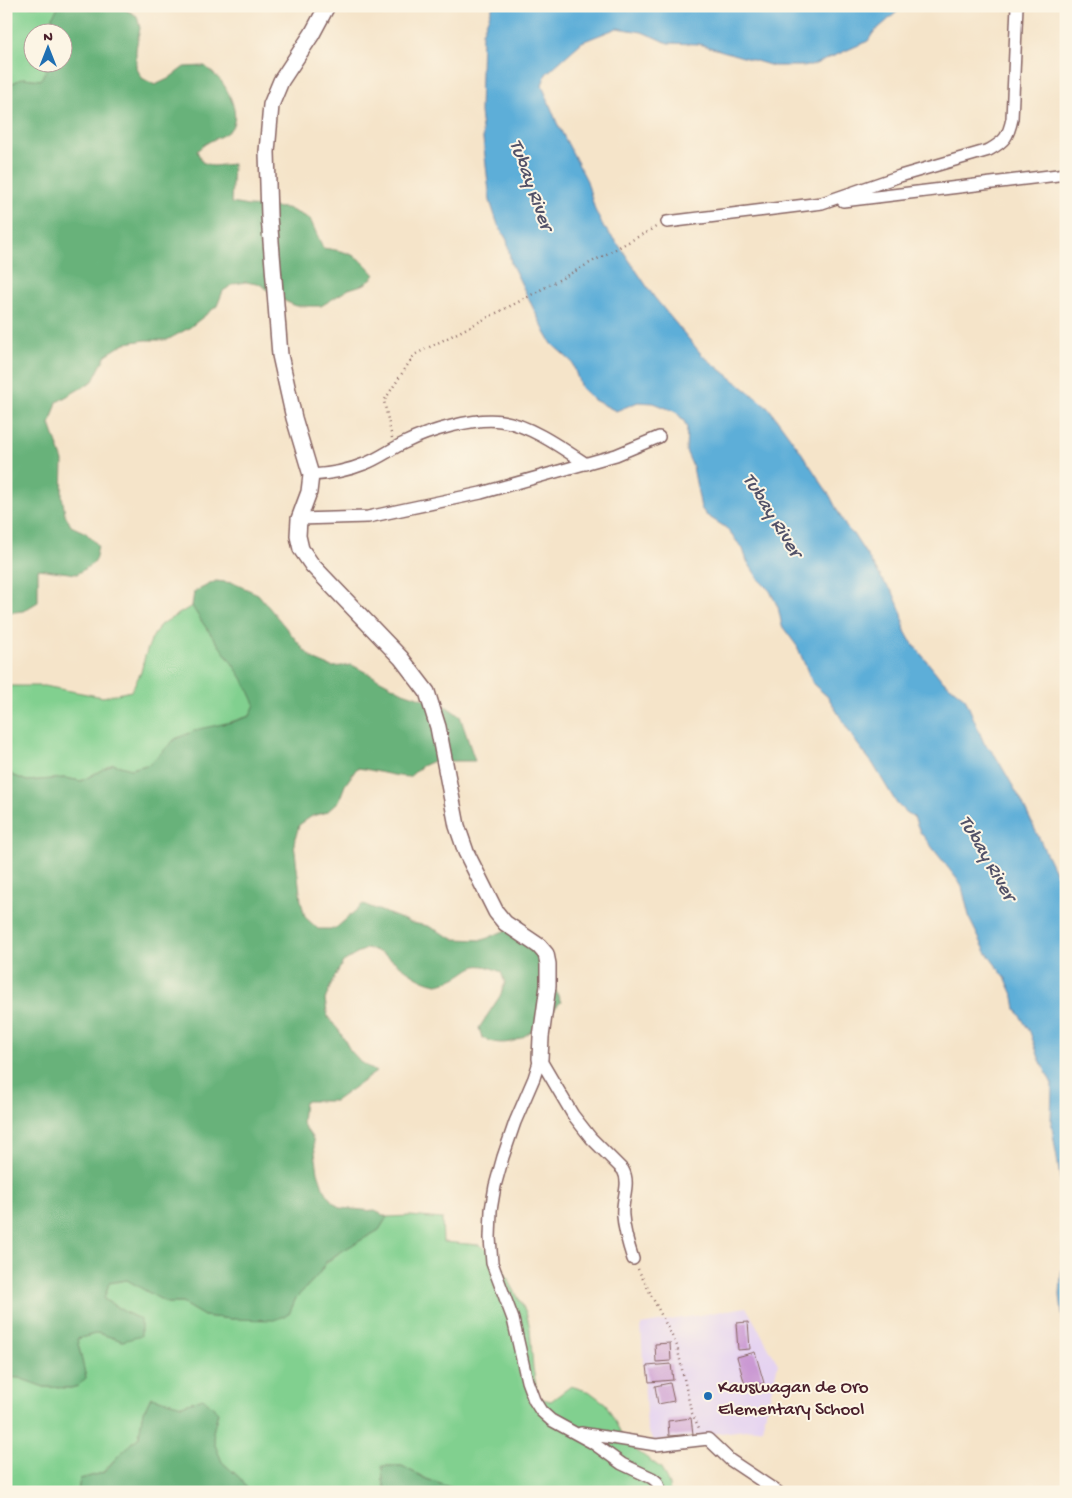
<svg xmlns="http://www.w3.org/2000/svg" width="1072" height="1498" viewBox="0 0 1072 1498" font-family="'Gochi Hand',sans-serif">
<rect width="100%" height="100%" fill="#fcf5e5"/>
<filter id="ink" filterUnits="userSpaceOnUse"><feTurbulence type="fractalNoise" baseFrequency=".02" numOctaves="2"/><feDisplacementMap in="SourceGraphic" scale="10" xChannelSelector="R" yChannelSelector="G"/><feConvolveMatrix kernelMatrix="1 2 1 2 8 2 1 2 1" color-interpolation-filters="sRGB"/></filter>
<filter id="wash" filterUnits="userSpaceOnUse"><feTurbulence type="fractalNoise" baseFrequency=".0096" numOctaves="4" result="noise"/><feDisplacementMap in="SourceGraphic" scale="20" xChannelSelector="R" yChannelSelector="G"/><feGaussianBlur stdDeviation="1.12" result="paint"/><feColorMatrix in="noise" values="0 0 0 0 0 0 0 0 0 0 0 0 0 0 0 0 0 1.4 0 .05"/><feComposite in="paint" operator="in"/></filter>
<g filter="url(#wash)">
<rect width="100%" height="100%" fill="#f5e4c9"/>
<path fill="#e5d3f1" d="M746,1307L778,1364L762,1428L654,1441L647,1430L641,1325Z"/>
<path fill="#81d08f" stroke="#66785d" d="M6,6H59L52,17L58,32H32V62L49,63L42,80L23,78L7,86L6,90Z
M192,606C211,639 241,668 256,704L250,716L175,739L150,764L131,769L113,764L81,781L65,778L27,781L12,775L6,767V686H44L103,697L131,691L141,672L145,656L151,640L160,625Z
M410,1216L442,1219L443,1242L480,1245L493,1254L502,1268L526,1312L530,1328L533,1368L538,1398L551,1401L571,1386L590,1392L606,1404L626,1443L661,1468L669,1485L670,1492H474L449,1487L427,1479L402,1466H382L383,1481L387,1492H249L241,1479L222,1462L215,1445L213,1432L218,1412L203,1399L182,1405L151,1397L142,1416L139,1437L119,1455L102,1473L80,1479L78,1492H6V1377L19,1378L44,1387L71,1388L78,1386L86,1378L77,1339L98,1333L123,1341L141,1320L125,1312L104,1299L109,1283L127,1280L167,1303H182L204,1316L231,1319L289,1314L296,1298L318,1275L326,1263L340,1252L379,1230L387,1217Z"/>
<path fill="#68b27a" stroke="#596852" d="M59,6H77L91,10L96,6C114,6 121,6 137,16L140,28L136,49V67L142,78L155,85L168,79L184,67L205,66C210,71 217,76 222,82C230,94 241,117 230,130C220,139 208,139 197,151L202,162L213,166L233,164L231,203L248,206L287,208L310,219L323,248C350,252 357,254 375,275L365,284L349,289L321,306H296L274,296L262,285L246,282L234,284L223,291L217,306L189,328L167,340H146L125,343L106,355L93,381L57,402L50,424L63,461L62,495L65,514L71,526L86,533L98,545L95,562L77,574L38,569V602L23,611L6,613V90L7,86L23,78L41,80L49,63L62,62V32H58L52,17Z
M216,581L233,583L258,594L305,651L315,660L332,667L352,665L403,692L447,707L460,716L475,761H433L422,766L409,777C391,776 375,770 357,768L345,785L339,801L327,812L312,816L299,825L294,843L301,901L305,917L318,929H335L363,904L412,923L428,926L454,939L483,940L506,930L522,920L535,952L554,987L561,1002C538,1025 517,1055 482,1038L479,1028L500,996L505,983L501,972C469,957 473,972 448,981C444,982 440,984 437,984C417,981 401,965 385,955C380,952 373,950 367,948L343,962L332,982L325,1000L328,1017L340,1032L350,1050L361,1062L376,1072L335,1101H304L302,1123L313,1139L318,1172L323,1187L331,1200L340,1208L375,1211L387,1217L379,1230L340,1252L326,1262L318,1275L296,1298L289,1314L274,1320L231,1319L204,1316L182,1303H167L127,1280L109,1283L104,1299L125,1312L141,1320V1336L123,1341L98,1333L77,1339L86,1378L78,1386L71,1388L44,1387L19,1378L6,1377V767L12,775L27,781L65,778L81,781L113,764L131,769L150,764L175,739L199,729L232,722L250,716L255,704C241,668 211,639 192,606L194,592Z
M151,1397L182,1405L203,1398L218,1412L213,1432L215,1445L222,1462L241,1479L249,1492H78L80,1479L103,1473L119,1455L139,1437L142,1416Z
M382,1466H402L426,1479L449,1487L474,1492H387L383,1481Z"/>
<path fill="#5daed8" stroke="#546682" d="M493,6H900L898,11L873,33L868,41L811,66H773L699,44L668,43L642,32L617,28L582,42L546,74L542,85L557,123L587,181L595,210L603,226L621,248L654,297L702,355L768,407L801,452L830,496L846,527L853,534L884,582L893,592L902,614L905,631L910,640L941,679L965,698L984,743L995,755L1021,800L1066,895V1348L1060,1295L1064,1227V1202L1051,1121L1052,1084L1039,1058L1030,1032L1016,1009L1014,997L1006,979L986,952L970,920L962,887L957,879L920,832L914,817L903,810L897,804L873,764L855,741L828,697L813,684L797,646L782,626L778,607L770,591L759,580L747,561L743,549L725,527L706,515L701,508L693,467L686,451L687,428L684,421L676,412L654,403L638,402L616,411L594,400L581,388L572,362L552,344L546,334L511,263L507,240L498,225L490,201L480,112L482,33Z"/>
<g id="blocks">
<path fill="#ca99d3" d="M748,1322L750,1349L738,1350L736,1323Z
M670,1343L671,1361L656,1362L655,1344Z
M755,1352L764,1383L746,1388L737,1357Z
M671,1364L673,1380L649,1382L647,1366Z
M670,1383L674,1401L658,1404L655,1386Z
M691,1418L693,1434L669,1436L668,1421Z"/>
</g>
</g>
<g filter="url(#ink)">
<use href="#blocks" fill-opacity="0" stroke="#866462" stroke-width="1"/>
<g fill="none" stroke-linecap="round" stroke-linejoin="round">
<g stroke="#866462" stroke-width="14">
<path id="street" d="M843,201L1066,174
M667,222L822,203L900,176L989,150C1005,141 1008,137 1012,119L1017,6
M311,475C329,474 347,471 364,464C378,459 391,449 404,443C428,431 474,417 501,421C530,425 562,448 586,464
M299,519L368,517L481,493L616,455L659,437
M540,1059L534,1078L515,1122L503,1157L495,1186L491,1210L490,1238L492,1263L513,1319L527,1381L534,1400L541,1411L551,1420L593,1443L622,1464L652,1478L657,1482L661,1492
M540,1059L573,1115L591,1138L623,1170C631,1184 621,1200 623,1216C624,1231 628,1244 633,1259
M581,1433L656,1445L708,1439L730,1460L778,1492"/>
</g>
<g stroke="#866462" stroke-width="18">
<path id="secondary" d="M327,6L312,34L281,81L271,105L267,152L269,216L280,355L294,418L311,475L309,492L299,519L298,536L301,549L312,565L401,658L427,692L438,727L457,826L466,852L496,912L505,923L539,946L546,954L548,964V986L541,1037L540,1059"/>
</g>
<path stroke="#866462" stroke-width="2.5" stroke-dasharray="1 4" stroke-linecap="butt" d="M392,438L384,401L414,355L522,300L656,227
M638,1269L677,1346L691,1411L699,1428"/>
<use href="#street" stroke="#fff" stroke-width="11"/>
<use href="#secondary" stroke="#fff" stroke-width="15"/>
</g>
</g>
<circle fill="#1f6fb2" stroke="#fcf5e5" stroke-width="2" cx="708" cy="1396" r="5"/>
<g text-anchor="middle" stroke-width="4" stroke-linejoin="round" paint-order="stroke">
<g font-size="19" fill="#4a1f2b" stroke="#fcf5e5" text-anchor="start">
<text x="718" y="1392">Kauswagan de Oro<tspan x="718" dy="22">Elementary School</tspan></text>
</g>
<g font-size="20" font-style="italic" fill="#515168" stroke="#fcf5e5">
<text transform="translate(533 184) rotate(70)" y="7">Tubay River</text>
<text transform="translate(774 514) rotate(58)" y="7">Tubay River</text>
<text transform="translate(989 857) rotate(60)" y="7">Tubay River</text>
</g>
</g>
<rect width="1072" height="1498" fill="none" stroke="#fcf5e5" stroke-width="25"/>
<g transform="translate(48 48)"><circle r="24" fill="#fcf5e5" stroke="#b59f9b"/>
<path d="M0-4L9 19L0 12L-9 19Z" fill="#1f6fb2"/>
<text y="-8" font-size="14" font-weight="bold" text-anchor="middle" fill="#4a1f2b">N</text>
</g>
</svg>
